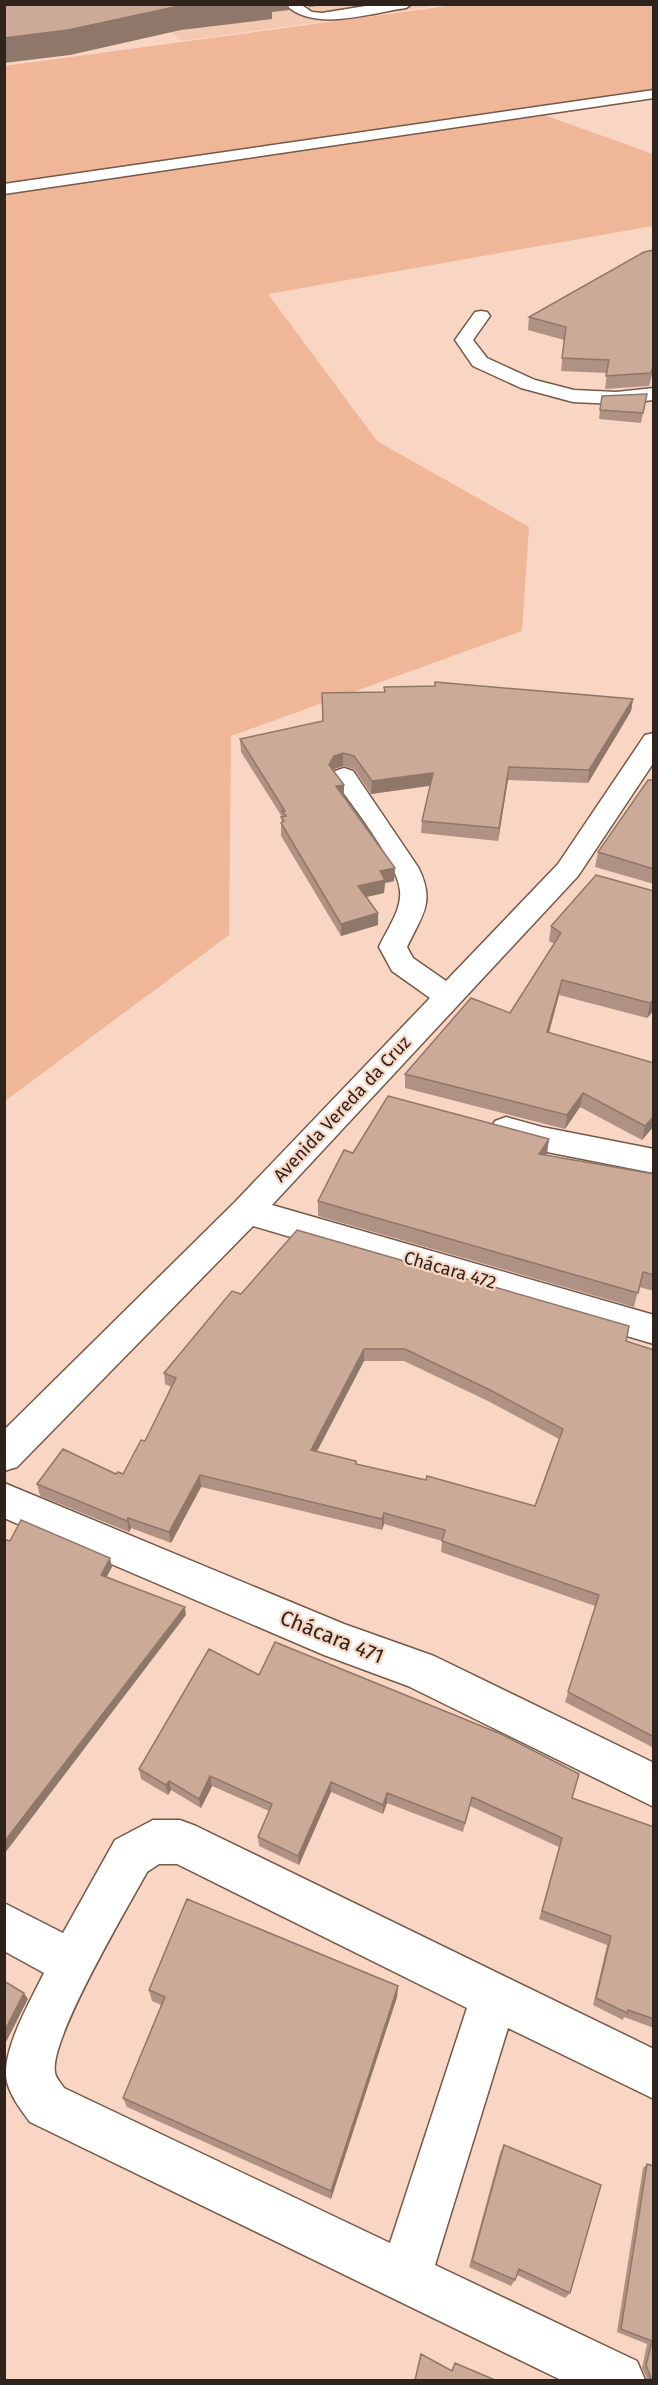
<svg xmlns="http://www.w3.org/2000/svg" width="658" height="2385" viewBox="0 0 658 2385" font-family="'Fira Sans',sans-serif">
<rect width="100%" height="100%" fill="#f9d6c3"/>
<path fill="#f3c9b2" d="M425,4L429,7L181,41L141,5Z"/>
<path fill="#efb697" d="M455,5H653V89L533,111L653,154V226L268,294L377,441L529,527L522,631L231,736L229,935L5,1101L4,66Z"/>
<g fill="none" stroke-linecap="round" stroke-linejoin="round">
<g stroke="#755847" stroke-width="3">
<path id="minor" d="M285,4H300L312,12L322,13L378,4H412L406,8C370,13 313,33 285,4Z
M654,90V98L4,194V184Z
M481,311L487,312L490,316L473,340L487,358L535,380L574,390L616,392L654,388V400L616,404L573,402L521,388L473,366L455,340L475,312Z
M654,733V762L578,876L272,1205L654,1315V1344L253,1226L17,1467L4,1471V1430L235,1202L430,998L392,971L379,947C386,931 402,910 400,891C398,862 349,801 331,776L335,771L344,768L353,771L418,867C436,902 422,915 407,947L413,958L446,981L558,864L645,735Z
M506,1117L542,1127L654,1149V1173L542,1151L495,1137L490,1129L495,1121Z
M4,1483L344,1624L434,1656L654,1763V1807L408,1686L324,1655L4,1518Z
M153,1820H180L196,1826L654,2049V2099L508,2028L435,2265L637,2361L645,2380H561L30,2122C21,2110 11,2097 7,2082C0,2052 31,2000 44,1973L4,1951V1903L63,1933L115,1840ZM159,1864H177L467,2008L390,2243L64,2088C61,2083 55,2077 55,2072C49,2040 128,1907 147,1872Z"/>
</g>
<use href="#minor" fill="#fff" fill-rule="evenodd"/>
</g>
<path fill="#af9283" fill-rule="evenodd" d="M654,250V368L649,386L605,389L607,373L561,371L564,340L528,330L529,317Z
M647,394L641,423L599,419L600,410Z
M384,687L633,699L631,711L588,783L508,780L498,841L421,833L422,821L430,786L371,794L354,769L343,766L334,769L333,770L344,798L395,868L394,881L385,883L384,893L366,897L378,925L341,936L281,836V823L282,817L241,752L240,739L322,721L384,692Z
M654,780V884L595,867L598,852Z
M654,891V1010L647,1018L559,995L549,1033L654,1063V1126L642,1140L580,1107L565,1129L405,1088V1074L510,1013L554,944L549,941L551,926Z
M549,1139L546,1155L654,1174V1291L639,1287L634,1307L318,1216V1201L353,1153Z
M241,1294L626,1341L654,1350V1748L565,1702L595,1606L441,1552L442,1541L384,1524L382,1530L201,1487L171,1543L131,1528L129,1532L40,1496L37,1484L123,1474L145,1441L171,1387L165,1384L164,1373ZM364,1361H404L488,1401L559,1439L535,1506L356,1464L317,1451Z
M259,1675L572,1798L654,1827V2028L624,2017L623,2020L593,2005L607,1945L539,1919L559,1847L470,1806L463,1832L387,1803L383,1814L331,1792L299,1865L259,1846L258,1837L269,1811L212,1786L201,1808L171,1790L168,1795L141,1779L139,1769Z
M398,1986L397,1997L331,2199L127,2107L123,2098L161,2005L152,2001L149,1990Z
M504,2145L570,2293L565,2298L517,2275L515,2280L511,2286L469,2267L500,2153Z
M647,2164L654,2380H643L647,2379L642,2368L647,2344L617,2332L643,2168Z"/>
<path fill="#8f776a" d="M194,4H289V10L272,12V19L181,30L70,55L4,63V38L179,6Z
M309,4H331L309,7Z
M633,699L631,711L588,783L589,770Z
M343,753V766L334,769L329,777V765L334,756Z
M509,767L508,780L498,841L499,828Z
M433,773L432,785L371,794L372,781Z
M344,785V798L336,786Z
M395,868L394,881L385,883L384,893L358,899V886L380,871Z
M378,913V925L341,936V924Z
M562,980L559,995L545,1047L547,1032Z
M654,999V1010L647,1018L650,1003Z
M583,1093L580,1107L565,1129L567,1115Z
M654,1116V1126L642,1140L645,1126Z
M549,1139L547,1154L536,1168L539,1154Z
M364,1349V1361L312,1461L311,1450Z
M200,1475L201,1487L171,1543L169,1532Z
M384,1513V1524L382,1530V1519Z
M128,1518L131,1528L129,1532L127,1521Z
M110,1558L112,1567L103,1584L101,1575Z
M185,1607L186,1615L5,1853L4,1842Z
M210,1776L212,1786L201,1808L199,1799Z
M169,1781L171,1790L168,1795L166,1785Z
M331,1782V1792L299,1865L298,1856Z
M387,1793V1803L383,1814V1805Z
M398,1986L397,1997L331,2199V2191Z
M24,1993L28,1999L4,2046V2032Z"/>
<path fill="#ccaa98" stroke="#8f776a" stroke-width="1.5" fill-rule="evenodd" d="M4,4H194L179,6L68,30L4,38Z
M654,250V364L651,373L606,376L609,360L562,358L566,327L529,317L644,252Z
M647,394L643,413L600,410L602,396Z
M435,682L633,699L589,770L509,767L499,828L422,821L433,773L372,781L354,756L343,753L334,756L329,765L344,785L336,786L395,868L380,871L385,880L358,886L378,913L341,924L281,823L284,821L281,817L286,816L282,811H285L240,739L323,721L322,693L385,692L384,687L435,686Z
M648,780H654V869L598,852Z
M596,875L654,891V999L650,1003L562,980L547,1032L654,1063V1116L645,1126L583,1093L567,1115L405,1074L471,998L510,1013L561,933L551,926Z
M388,1096L549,1139L539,1154L654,1174V1275L643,1272L638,1293L318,1201L344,1150L353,1153Z
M297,1230L629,1326L626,1341L654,1350V1737L568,1692L599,1595L442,1541L445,1530L384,1513L382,1519L200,1475L169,1532L128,1518L127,1521L37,1484L63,1449L116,1474L118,1472L123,1474L141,1440L145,1441L176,1378L164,1373L232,1291L241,1294ZM364,1349H405L490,1390L563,1429L535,1506L427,1476L426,1480L356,1464V1461L311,1450Z
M21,1520L110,1558L101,1575L185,1607L4,1842V1539L10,1541Z
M275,1642L501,1734L579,1774L572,1798L654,1827V2019L628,2010L627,2013L596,1998L611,1936L542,1911L562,1838L472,1797L465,1823L387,1793L383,1805L331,1782L298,1856L258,1837L272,1804L210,1776L199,1799L169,1781L166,1785L139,1769L209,1649L259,1675Z
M187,1899L398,1986L331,2191L123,2098L165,1997L149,1990Z
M4,1981L24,1993L4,2032Z
M504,2145L601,2185L570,2293L519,2269L515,2280L472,2261Z
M647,2164L654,2166V2380H643L651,2378L646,2365L652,2341L621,2329Z
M421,2354L452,2371L455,2363L495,2380H415Z"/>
<g text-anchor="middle" stroke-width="4.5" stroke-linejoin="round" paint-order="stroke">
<g font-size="18" fill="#30231c" stroke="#f9d6c3">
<text transform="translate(342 1109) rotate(-47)" y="6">Avenida Vereda da Cruz</text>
<text transform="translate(450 1270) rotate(16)" y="6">Chácara 472</text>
</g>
<g font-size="21" fill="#30231c" stroke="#f9d6c3">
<text transform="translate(332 1637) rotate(22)" y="7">Chácara 471</text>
</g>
</g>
<rect width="658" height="2385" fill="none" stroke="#30231c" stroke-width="12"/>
</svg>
